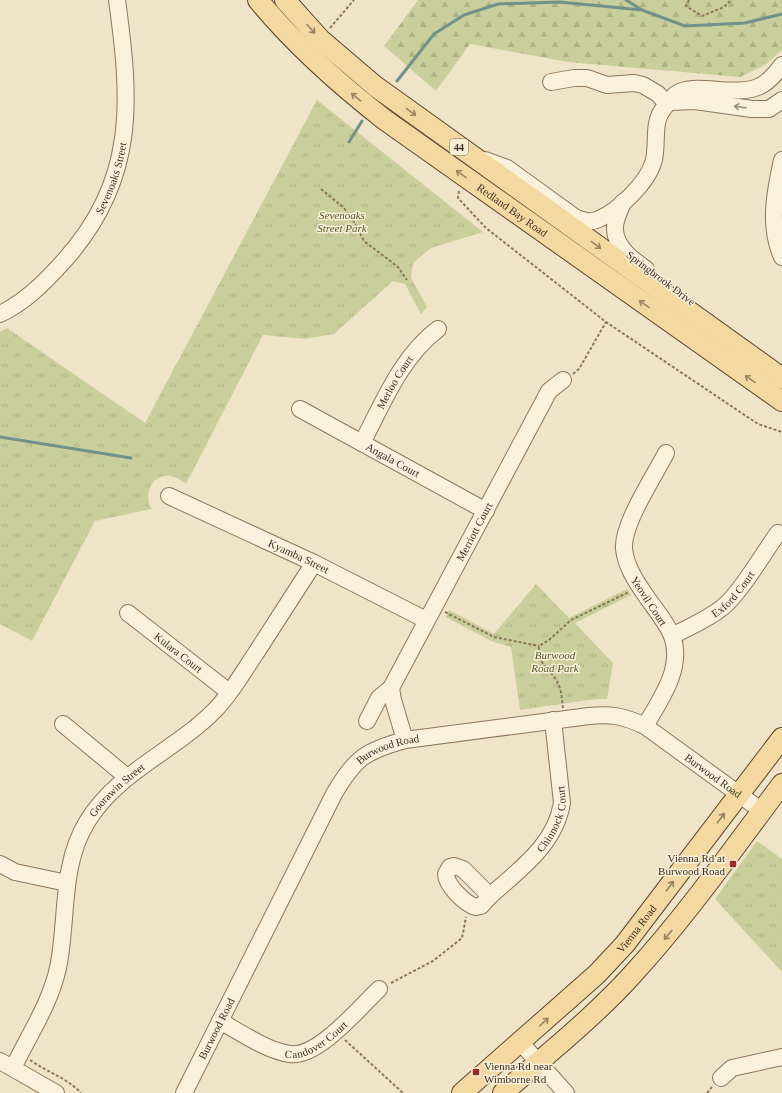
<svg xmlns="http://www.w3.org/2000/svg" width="782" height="1093" viewBox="0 0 782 1093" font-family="Georgia,serif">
<defs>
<pattern id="forest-firs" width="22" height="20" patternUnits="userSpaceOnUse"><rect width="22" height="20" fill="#c9cf9b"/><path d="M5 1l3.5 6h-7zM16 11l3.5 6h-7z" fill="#aeb285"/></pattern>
<pattern id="park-tufts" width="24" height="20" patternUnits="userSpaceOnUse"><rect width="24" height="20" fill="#c9cf9b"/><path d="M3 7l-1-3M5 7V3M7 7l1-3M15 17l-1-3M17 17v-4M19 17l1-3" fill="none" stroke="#aeb285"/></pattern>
</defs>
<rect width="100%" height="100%" fill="#f0e4c8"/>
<path fill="url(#forest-firs)" d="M418,0H782V50L765,65L740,77L568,62L470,44L436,91L384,46Z"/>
<path fill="url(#park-tufts)" d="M317,100L483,232L431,248L413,263L411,278L427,307L421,314L405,284L393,281L334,334L305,339L263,335L186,484C166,466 144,479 149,505L152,509L95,521L32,641L0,624V332L7,328L145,423Z
M536,584L569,618L627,589L631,595L575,623L613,663L607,699H596L520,710L511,647L491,641L446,617L449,610L494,634Z
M757,841L782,859V972L715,899Z"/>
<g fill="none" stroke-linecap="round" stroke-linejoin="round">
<path stroke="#6f938a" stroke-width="3" d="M626,0L642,10L685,26L745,23L782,14
M397,81L434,34L464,15L498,4L560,2L642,10
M349,142L362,121
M0,437L131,458"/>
<g stroke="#8d765c" stroke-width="18">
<g id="minor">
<path d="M551,82L574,78H587L607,85L634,83L643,85L658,94L667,104"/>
<path d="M670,102L695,101L752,109H769L782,100"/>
<path d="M485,160L507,168L576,218C584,221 591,223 599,219C618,211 647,183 653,163C659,146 651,123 664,108C668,103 672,97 676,94C693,81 736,98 760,86C769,82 776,73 782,65"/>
<path d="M782,160C775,192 768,226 782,257"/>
<path d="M623,202C620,211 614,221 615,230C616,248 633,260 646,269"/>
<path id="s1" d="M0,314C25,302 44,283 63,262C137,180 131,102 117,0"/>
<path id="s2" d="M300,409L486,511"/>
<path id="s3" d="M362,443C383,403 401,357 438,329"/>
<path id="s4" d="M169,496L314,563L426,620"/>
<path id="s5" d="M128,613L229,692"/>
<path id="s6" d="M672,636C689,627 707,620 723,607C741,592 763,554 778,533"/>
<path d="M367,721L379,698L391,688"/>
<path d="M63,724L127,777"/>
<path d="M645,726C660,700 684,668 672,636C666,621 653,607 644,593C635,580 626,566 624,549C622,524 654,477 666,453"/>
<path id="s7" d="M405,740L393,700L391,688L549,391L563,380"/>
<path d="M0,864L15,872L67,883"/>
<path d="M454,866L463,869L490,896L481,906L476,907C465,904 446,885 446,874L450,867Z"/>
<path id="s8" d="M490,896C520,869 555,845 562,803L553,720"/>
<path id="s9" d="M220,1021C240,1032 267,1051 290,1054C318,1058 360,1007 379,989"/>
<path d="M520,1042L566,1093"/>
<path d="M0,1061L56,1093"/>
<path id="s10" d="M13,1068C29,1035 50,1004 58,968C68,920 60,866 87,822C117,772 175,751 215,710C231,694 243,672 256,653C275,623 295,593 314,563"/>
<path d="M721,1078L732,1068L782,1057"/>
<path id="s11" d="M184,1093L334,794C355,758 365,751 405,740L589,716C612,714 624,716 645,726L762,811"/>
</g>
</g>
<g stroke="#5b4430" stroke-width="22">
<g id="major">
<path id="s12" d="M258,0C295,45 339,84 385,120L782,401"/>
<path d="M285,0L320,39L375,86L782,378"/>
<path id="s13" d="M462,1093L597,974L625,944L782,738"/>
<path d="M503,1093C546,1055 593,1018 632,975C687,915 733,849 782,784"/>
</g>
</g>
<path stroke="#8d765c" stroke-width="2" stroke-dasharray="3 2" stroke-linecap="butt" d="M689,0L686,6L702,16L724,7L731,0
M330,28L354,0
M321,189L343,207L352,218L364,241L398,267L407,280
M459,191L458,198L486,228L606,322L758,424L782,432
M573,374L579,369L606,322
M445,612L494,637L539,646
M563,708C562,701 562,693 559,686C553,669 537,667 539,646L549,640L571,620L629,592
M391,983L433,961L462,938L466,917
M345,1040L403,1093
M30,1060C47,1072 67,1078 81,1093
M707,1093L712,1087"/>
<use href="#minor" stroke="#faf1dc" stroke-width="16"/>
<use href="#major" stroke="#f3d9a0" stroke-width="20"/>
</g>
<defs><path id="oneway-shaft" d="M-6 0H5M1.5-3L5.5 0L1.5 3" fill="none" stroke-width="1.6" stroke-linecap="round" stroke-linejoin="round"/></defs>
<g stroke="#988460">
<use href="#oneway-shaft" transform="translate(311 29) rotate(48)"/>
<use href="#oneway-shaft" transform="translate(356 97) rotate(-141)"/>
<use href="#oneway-shaft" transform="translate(411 112) rotate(36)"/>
<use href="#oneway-shaft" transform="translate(461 174) rotate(-145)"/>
<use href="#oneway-shaft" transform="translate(596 245) rotate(36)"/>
<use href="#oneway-shaft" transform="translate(644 304) rotate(-145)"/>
<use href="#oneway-shaft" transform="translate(750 379) rotate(-145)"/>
<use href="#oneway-shaft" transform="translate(721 818) rotate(-53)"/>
<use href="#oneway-shaft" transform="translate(670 886) rotate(-53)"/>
<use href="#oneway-shaft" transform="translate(668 935) rotate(130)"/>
<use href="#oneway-shaft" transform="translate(544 1022) rotate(-42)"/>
</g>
<use stroke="#9c907e" href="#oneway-shaft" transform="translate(740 107) rotate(-172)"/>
<g fill="#9e2a2b" stroke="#f7eed8" stroke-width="1.5">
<rect x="729" y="860" width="8" height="8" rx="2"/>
<rect x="472" y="1068" width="8" height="8" rx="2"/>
</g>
<g text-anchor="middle" stroke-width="3" stroke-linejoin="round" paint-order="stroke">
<rect fill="#f7eed8" stroke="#756857" stroke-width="1" x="450" y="139" width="18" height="16" rx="3"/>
<g font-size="10" font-weight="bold" fill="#3d2e20">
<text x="459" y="151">44</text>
</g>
<g font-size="11" fill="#3d2e20" stroke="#f7eed8">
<text dy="4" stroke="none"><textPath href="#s1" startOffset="180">Sevenoaks Street</textPath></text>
<text dy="4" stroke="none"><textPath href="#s12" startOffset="331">Redland Bay Road</textPath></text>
<text transform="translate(661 278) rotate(37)" y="4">Springbrook Drive</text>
<text dy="4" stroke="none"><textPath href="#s3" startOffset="69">Merloo Court</textPath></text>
<text dy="4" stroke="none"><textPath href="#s2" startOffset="106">Angala Court</textPath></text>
<text dy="4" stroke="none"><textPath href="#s7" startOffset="231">Merriott Court</textPath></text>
<text dy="4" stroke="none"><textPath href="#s4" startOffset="143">Kyamba Street</textPath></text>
<text dy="4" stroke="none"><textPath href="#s6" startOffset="75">Exford Court</textPath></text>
<text transform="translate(649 601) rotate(57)" y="4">Yeovil Court</text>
<text dy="4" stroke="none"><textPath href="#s5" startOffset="64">Kulara Court</textPath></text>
<text dy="4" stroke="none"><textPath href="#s11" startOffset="408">Burwood Road</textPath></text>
<text dy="4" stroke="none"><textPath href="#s11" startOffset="755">Burwood Road</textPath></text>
<text dy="4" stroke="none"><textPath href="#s10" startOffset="304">Goorawin Street</textPath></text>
<text dy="4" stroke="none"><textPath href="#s8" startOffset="102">Chinnock Court</textPath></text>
<text dy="4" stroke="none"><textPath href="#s13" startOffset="240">Vienna Road</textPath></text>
<text dy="4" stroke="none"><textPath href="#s11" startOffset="72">Burwood Road</textPath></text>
<text dy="4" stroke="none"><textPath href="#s9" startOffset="108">Candover Court</textPath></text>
</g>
<g font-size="11" font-style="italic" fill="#4d5a26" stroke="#f7eed8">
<text x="342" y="219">Sevenoaks<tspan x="342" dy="13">Street Park</tspan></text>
<text x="555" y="659">Burwood<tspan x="555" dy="13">Road Park</tspan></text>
</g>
<g font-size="11" fill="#3d2e20" stroke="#f7eed8" text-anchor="end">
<text x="725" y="862">Vienna Rd at<tspan x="725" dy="13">Burwood Road</tspan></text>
<text x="484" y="1070" text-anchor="start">Vienna Rd near<tspan x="484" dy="13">Wimborne Rd</tspan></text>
</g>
</g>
</svg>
